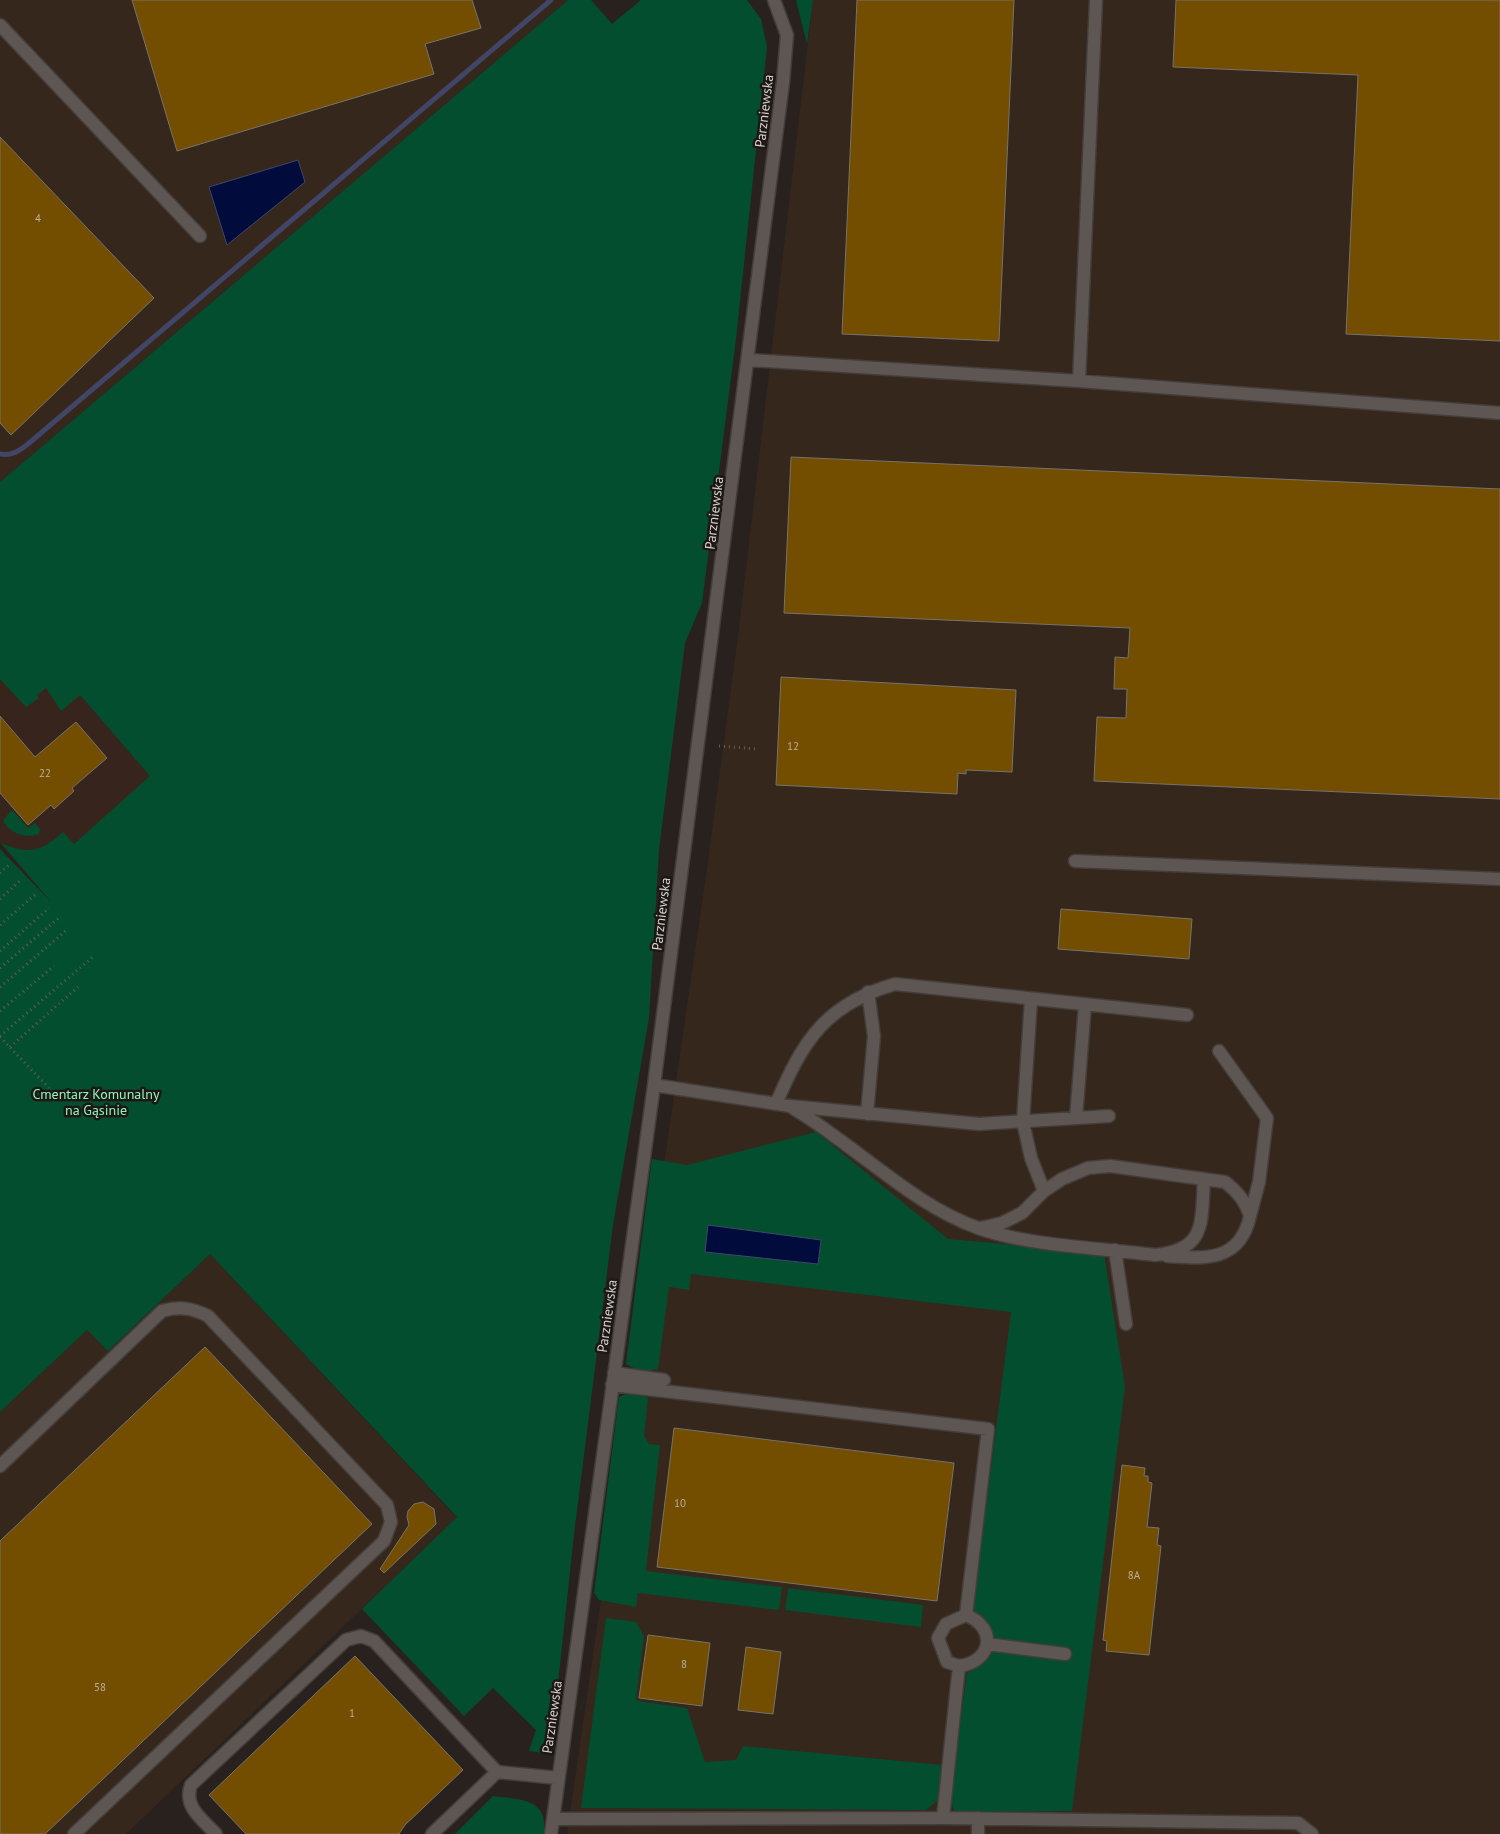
<svg xmlns="http://www.w3.org/2000/svg" width="1500" height="1834" viewBox="0 0 1500 1834" font-family="'PT Sans',sans-serif">
<rect width="100%" height="100%" fill="#28211e"/>
<path fill="#37251d" d="M0,629L80,695L156,783L37,886L0,843Z"/>
<path fill="#35271b" d="M0,0H568L0,482Z
M813,0H1500V1834H567L707,868L738,636Z
M210,1254L457,1518L126,1834H0V1412L87,1330L109,1350Z"/>
<path fill="#044e30" d="M568,0H591L612,24L641,0H747L761,19L767,47L736,339L702,603L685,643L659,850L649,1018L613,1225L574,1534L552,1739L543,1753L529,1751L536,1730L493,1688L464,1716L362,1609L457,1517L210,1254L108,1351L87,1330L0,1412V849L51,902L1,843C29,855 41,852 63,832L74,844L150,776L80,695L61,711L46,688L37,695L39,698L26,707L0,679V482Z
M796,0H813L807,44Z
M12,810L28,828L35,823L40,829L39,834C26,839 8,833 3,820Z
M816,1132L948,1239L1104,1253L1125,1387L1072,1811L955,1812L950,1800L967,1673C999,1660 1001,1631 973,1610L1011,1312L691,1274L689,1290L669,1287L658,1369L641,1372L626,1364L652,1159L687,1165Z
M639,1388L648,1399L644,1435L649,1444L660,1445L646,1571L782,1587L779,1610L638,1593L636,1607L599,1600L594,1593L619,1397Z
M788,1588L923,1605L921,1627L785,1610Z
M606,1618L636,1622L644,1636L636,1699L638,1701L687,1708L705,1762L736,1760L743,1746L942,1765L938,1800L926,1810L581,1808Z
M493,1796C521,1800 548,1798 544,1834H455Z"/>
<path fill="#010b3c" stroke="#414668" d="M298,160L305,182L227,245L209,187Z
M708,1225L821,1240L818,1264L705,1252Z"/>
<g fill="none" stroke-linecap="round" stroke-linejoin="round">
<path stroke="#414668" stroke-width="5" d="M0,454C12,456 19,451 28,444L551,0"/>
</g>
<path fill="#734d00" stroke="#78736c" d="M132,0H472L481,28L425,44L434,74L177,151Z
M857,0H1014L999,341L842,334Z
M1176,0H1500V341L1346,334L1358,75L1173,67Z
M0,137L154,298L11,435L0,423Z
M791,457L1500,489V799L1094,781L1097,717L1126,718L1127,689H1114L1115,657L1128,658L1130,628L784,613Z
M781,677L1016,690L1012,772L966,770V774L958,773L957,794L776,785Z
M0,716L35,757L76,722L107,758L72,788L74,791L54,809L51,805L28,825L0,793Z
M1061,909L1192,919L1189,959L1058,949Z
M205,1347L372,1524L45,1834H0V1541Z
M674,1428L954,1463L937,1601L657,1567Z
M1122,1465L1145,1468L1144,1476H1148V1482L1152,1483L1147,1527L1159,1528L1157,1545L1161,1546L1149,1655L1106,1651L1107,1641L1103,1640Z
M423,1502L434,1509L436,1524L384,1573L380,1569L409,1525L407,1517L408,1511L414,1504Z
M648,1635L710,1643L702,1706L639,1698Z
M746,1647L781,1652L773,1714L738,1710Z
M355,1656L463,1770L405,1825L399,1834H246L209,1795Z"/>
<g fill="none" stroke-linecap="round" stroke-linejoin="round">
<g stroke="#443e3b" stroke-width="15">
<path id="minor" d="M0,25L200,236
M749,360L1079,381L1500,413
M1079,381L1096,0
M1075,861L1500,879
M1031,999L1023,1122L1031,1158L1044,1191
M1219,1051L1267,1118L1259,1182L1250,1216
M654,1085L790,1106L979,1124L1109,1116
M776,1104C803,1040 826,1004 895,984L1187,1015
M790,1106C805,1116 820,1125 834,1136C881,1169 923,1208 978,1228C1028,1246 1101,1248 1155,1255C1207,1250 1201,1222 1204,1179
M867,1114L874,1036L868,992
M1076,1118L1085,1005
M980,1228L1002,1223L1022,1213L1044,1191L1062,1179L1088,1168L1110,1166L1225,1182C1238,1192 1245,1201 1250,1216C1240,1262 1205,1259 1167,1256
M1115,1250L1126,1324
M614,1373L664,1380
M612,1385L988,1429L966,1615L946,1624L938,1638L947,1662L959,1666L943,1818
M0,1466L162,1311C180,1306 192,1308 208,1316L387,1505L391,1522L384,1541L74,1834
M987,1644L1065,1654
M959,1666C992,1662 998,1628 966,1615
M553,1819L943,1818L1298,1823L1312,1834
M216,1834C202,1819 183,1807 191,1785L346,1640L361,1636L374,1641L497,1772L558,1778
M432,1834L497,1772
M551,1834L654,1085L783,82L787,35L774,0
M978,1834V1818"/>
</g>
<path stroke="#635d5a" stroke-width="3" stroke-dasharray="1 4" stroke-linecap="butt" d="M719,746L758,749
M0,873L9,865
M0,899L22,879
M0,925L36,894
M0,951L49,908
M0,968L60,917
M0,987L68,929
M0,1011L54,966
M0,1036L94,956
M0,1037L49,1088
M10,1047L78,987"/>
<use href="#minor" stroke="#5e5652" stroke-width="12"/>
</g>
<g text-anchor="middle" stroke-width="5" stroke-linejoin="round" paint-order="stroke">
<g font-size="11" fill="#bcaf9a">
<text x="38" y="222">4</text>
<text x="793" y="750">12</text>
<text x="45" y="777">22</text>
<text x="680" y="1507">10</text>
<text x="1134" y="1579">8A</text>
<text x="684" y="1668">8</text>
<text x="100" y="1691">58</text>
<text x="352" y="1717">1</text>
</g>
<g font-size="14" fill="#d5d0ce" stroke="#1e1815">
<text transform="translate(764 111) rotate(-83)" y="5">Parzniewska</text>
<text transform="translate(714 513) rotate(-83)" y="5">Parzniewska</text>
<text transform="translate(661 914) rotate(-83)" y="5">Parzniewska</text>
<text transform="translate(607 1316) rotate(-82)" y="5">Parzniewska</text>
<text transform="translate(552 1717) rotate(-82)" y="5">Parzniewska</text>
</g>
<g font-size="14" fill="#8cf5bd" stroke="#1e1815">
<text x="96" y="1099">Cmentarz Komunalny<tspan x="96" dy="16">na Gąsinie</tspan></text>
</g>
</g>
</svg>
